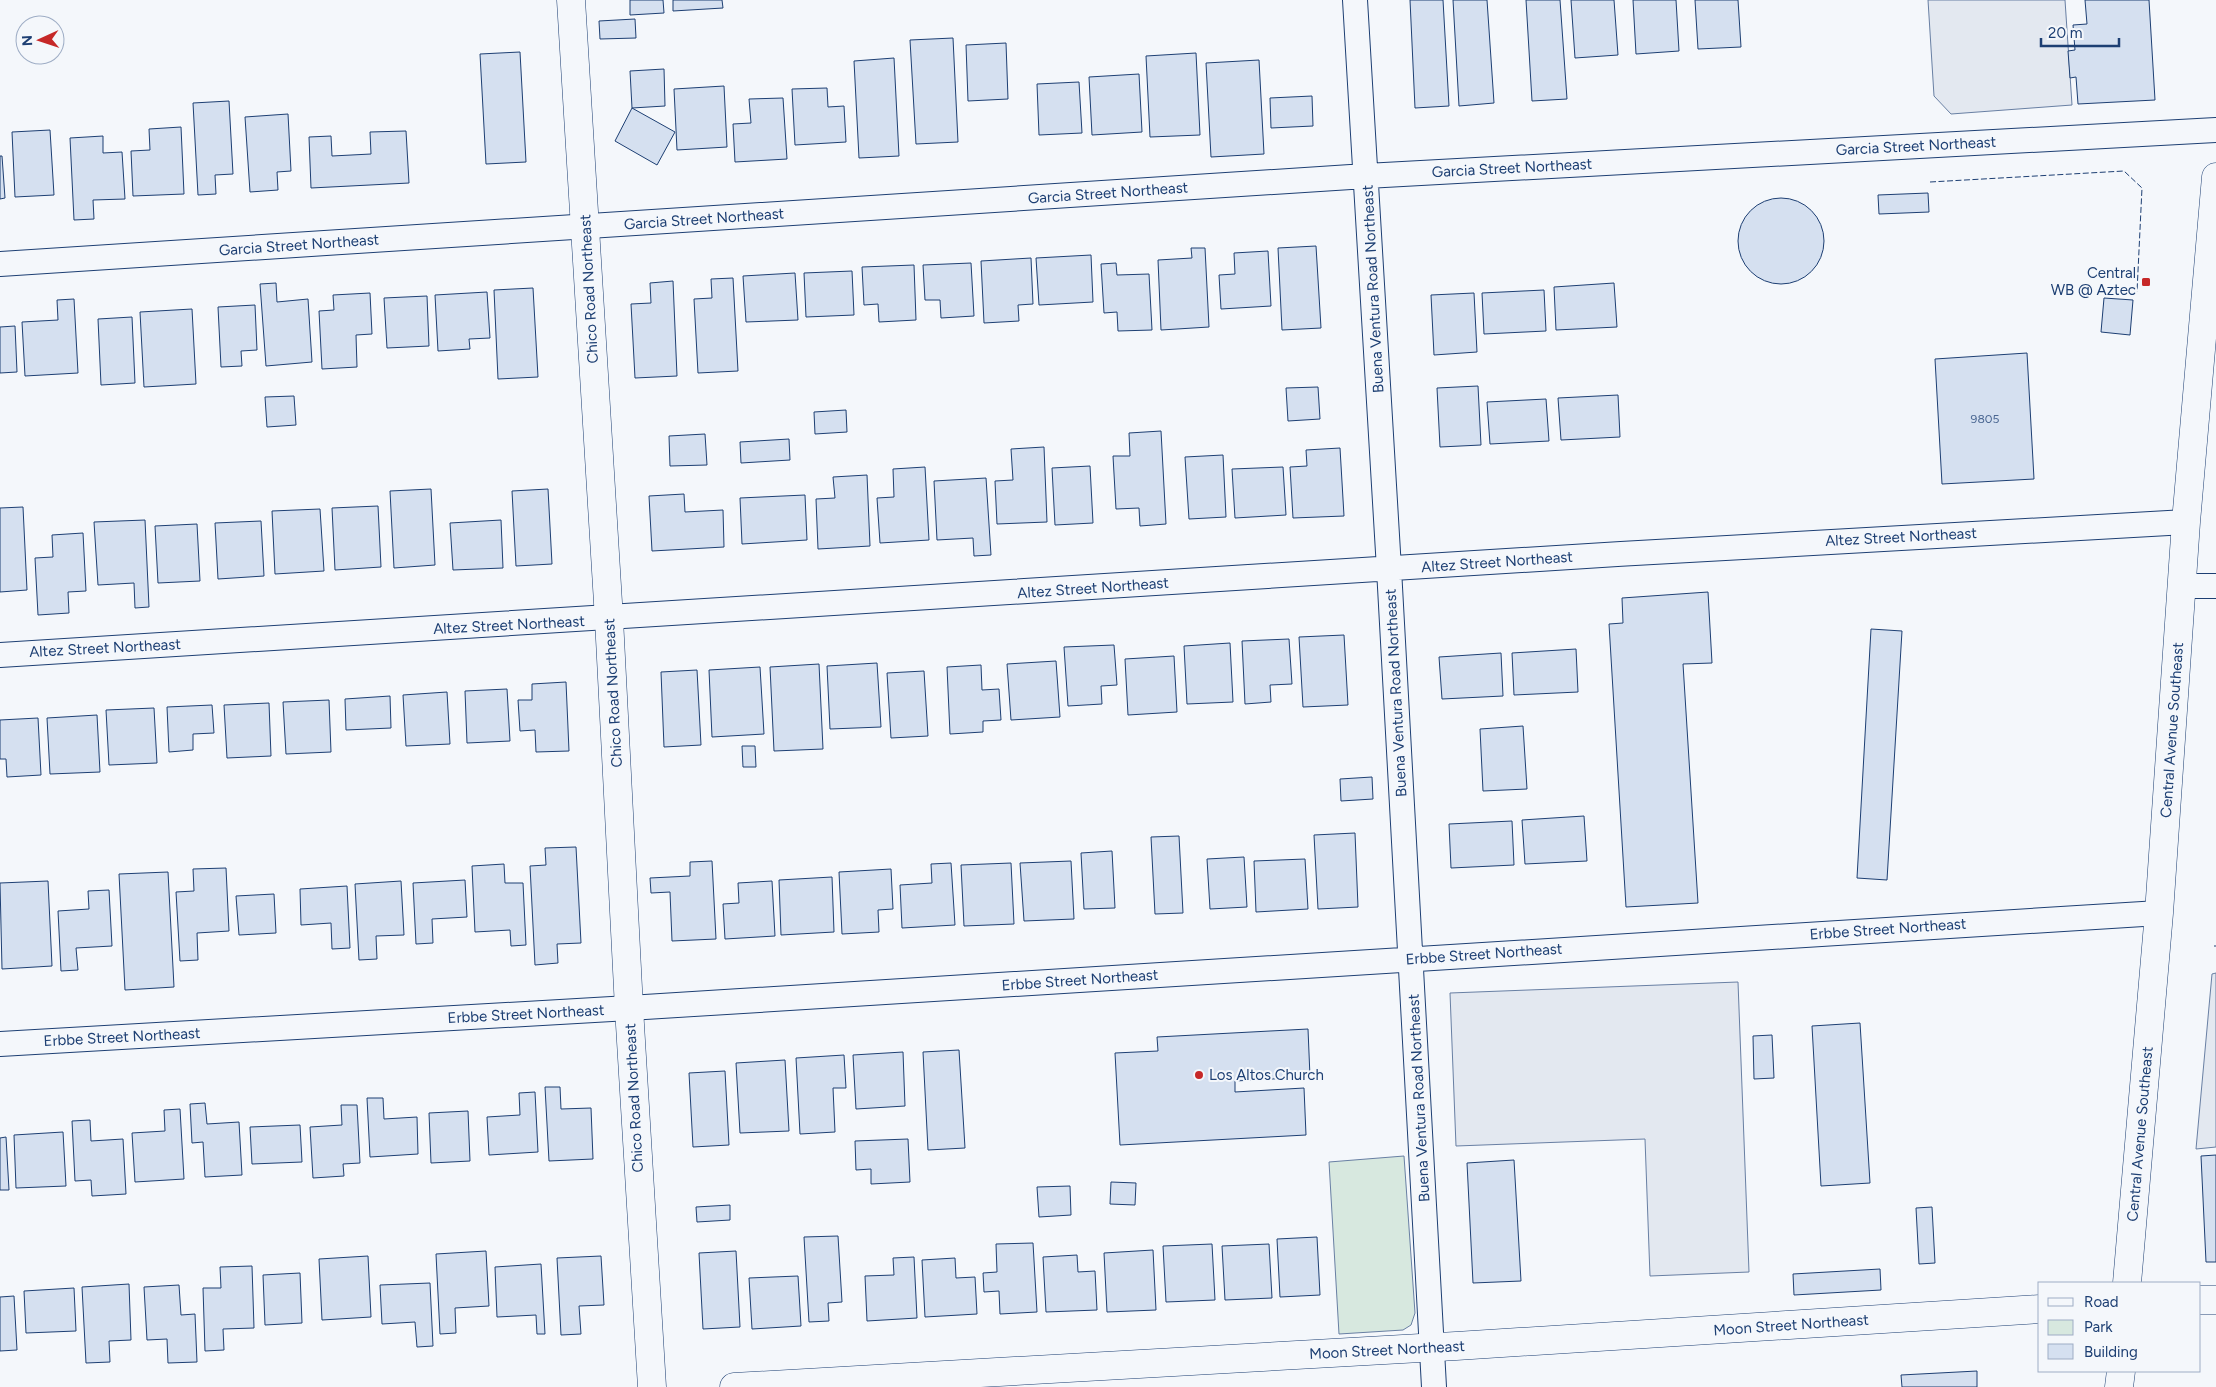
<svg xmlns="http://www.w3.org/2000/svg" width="2216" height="1387" viewBox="0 0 2216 1387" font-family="Figtree,sans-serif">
<rect width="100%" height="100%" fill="#f4f7fb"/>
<path fill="#d7e8df" stroke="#687fa3" d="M1404,1156L1415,1313L1411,1325L1403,1330L1339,1334L1329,1162Z"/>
<path fill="#e3e8f0" stroke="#687fa3" d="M1928,0H2065L2072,105L1951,114L1934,96Z
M2216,973V1147L2196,1149L2212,974Z
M1738,982L1749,1272L1650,1276L1645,1139L1456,1146L1450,993Z"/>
<path fill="#d5e0f0" stroke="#1d3f73" d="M630,0H663L664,13L630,15Z
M673,0H722L723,8L673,11Z
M1410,0H1443L1449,106L1415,108Z
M1453,0H1487L1494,103L1459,106Z
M1526,0H1560L1567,99L1532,101Z
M1571,0H1614L1618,55L1575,58Z
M1633,0H1676L1679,51L1636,54Z
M1695,0H1738L1741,47L1698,49Z
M2085,0H2149L2155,100L2078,104L2076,77L2070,78L2068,51L2075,50L2073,25L2087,24Z
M635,19L636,38L600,39L599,21Z
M953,38L958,142L916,144L910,40Z
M1006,43L1008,99L968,101L966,45Z
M520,52L526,162L486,164L480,54Z
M1196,53L1200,135L1150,137L1146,56Z
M894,58L899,156L859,158L854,61Z
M1259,60L1264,154L1211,157L1206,63Z
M664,69L665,106L632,108L630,71Z
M1139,74L1142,132L1092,135L1089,77Z
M1079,82L1082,133L1039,135L1037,84Z
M724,86L727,147L677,150L674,89Z
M827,88L828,107L844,106L846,142L795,145L792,89Z
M1312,96L1313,126L1271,128L1270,98Z
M783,98L787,159L735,162L733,124L751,123L749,99Z
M229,101L233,174L215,175L216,194L198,195L193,103Z
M632,108L675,132L657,165L615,141Z
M288,114L291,171L277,172L278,190L250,192L245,117Z
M181,127L184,194L133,196L131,151L150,150L149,129Z
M50,130L54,195L15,197L12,132Z
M406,131L409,183L311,188L309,137L331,136L332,156L371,154L370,132Z
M103,136V153L122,152L125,199L93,200L94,219L74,220L70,138Z
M0,156H2L5,198L0,199Z
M1928,193L1929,212L1879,214L1878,195Z
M1738 241a43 43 0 1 1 86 0a43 43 0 1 1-86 0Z
M1316,246L1321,328L1282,330L1278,248Z
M1191,248H1205L1209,327L1161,330L1158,260L1192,258Z
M1268,251L1271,306L1221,309L1219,275L1235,274L1234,253Z
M1091,255L1093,302L1039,305L1036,258Z
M1031,258L1033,304L1018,305L1019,321L984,323L981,261Z
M971,263L974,316L941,318L940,300H925L923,265Z
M1116,263L1117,275L1149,274L1152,330L1118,331L1117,312L1104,313L1101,264Z
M914,265L916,320L879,322L878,304L864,305L862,267Z
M852,271L854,315L806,317L804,273Z
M795,273L798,320L746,322L743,276Z
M733,278L738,371L698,373L694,299L712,298L711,279Z
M673,281L677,376L635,378L631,304L651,303L650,283Z
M276,283L277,302L308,299L312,362L266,366L260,284Z
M1614,283L1617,327L1556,330L1554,287Z
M533,288L538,377L498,379L494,290Z
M1544,290L1546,331L1484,334L1482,293Z
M487,292L490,338L469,339L470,349L438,351L435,295Z
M370,293L372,334L356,335L357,367L322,369L319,311L334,310L333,295Z
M1474,293L1477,352L1434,355L1431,295Z
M427,296L429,346L387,348L384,298Z
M2104,298L2133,300L2130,335L2101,332Z
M74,299L78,373L25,376L22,322L58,320L57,300Z
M255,305L257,350L241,351L242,366L221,367L218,307Z
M192,309L196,384L144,387L140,312Z
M132,317L135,383L101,385L98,319Z
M15,326L17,372L0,373V327Z
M2027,353L2034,479L1942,484L1935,359Z
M1478,386L1481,445L1440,447L1437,388Z
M1318,387L1320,419L1288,421L1286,388Z
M1618,395L1620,437L1561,440L1558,398Z
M294,396L296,425L267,427L265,397Z
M1546,399L1549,441L1490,444L1487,402Z
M846,410L847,432L815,434L814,412Z
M1161,431L1166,524L1140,526L1139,508L1116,509L1113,456H1130L1129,433Z
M705,434L707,465L670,466L669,436Z
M789,439L790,460L741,463L740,442Z
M1044,447L1047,522L997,524L995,481L1013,480L1011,449Z
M1340,448L1344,516L1293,518L1290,467L1307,466L1306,450Z
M1223,455L1226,517L1189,519L1185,457Z
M1090,466L1093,523L1055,525L1052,468Z
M925,467L929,540L880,543L877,498L894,497L893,469Z
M1283,467L1286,515L1235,518L1232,469Z
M867,475L870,546L818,549L816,499L835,498L833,477Z
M986,478L991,555L974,556L973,538L937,540L934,481Z
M431,489L435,565L394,568L390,491Z
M548,489L552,564L516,566L512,491Z
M684,494L685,512L723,510L724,547L652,551L649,496Z
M805,495L807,540L742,544L740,498Z
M378,506L381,567L335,570L332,508Z
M23,507L27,590L0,592V508Z
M320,509L324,571L275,574L272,511Z
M145,520L149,607L135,608L134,583L98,585L94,522Z
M501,520L503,568L453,570L450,523Z
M261,521L264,576L218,579L215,523Z
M197,524L200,581L158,583L155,526Z
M83,533L86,591L68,592L69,613L38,615L35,558L53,557L52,535Z
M1708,592L1712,663L1683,664L1698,903L1626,907L1609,624L1623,623L1622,598Z
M1871,629L1902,631L1887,880L1857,878Z
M1344,635L1348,705L1303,707L1299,637Z
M1289,639L1292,684L1270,685L1271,702L1245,704L1242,641Z
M1230,643L1233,702L1187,704L1184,646Z
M1114,645L1117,685L1101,686L1102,704L1068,706L1064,647Z
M1576,649L1578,692L1514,695L1512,653Z
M1501,653L1503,696L1442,699L1439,657Z
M1174,656L1177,712L1128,715L1125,659Z
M1056,661L1060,717L1011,720L1007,664Z
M877,663L881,727L830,729L827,666Z
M819,664L823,749L774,751L770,667Z
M981,665L982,690L999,689L1001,720L983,721V732L950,734L947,667Z
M760,667L764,734L712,737L709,670Z
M697,670L701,745L664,747L661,672Z
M924,671L928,736L891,738L887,673Z
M566,682L569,751L536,752L535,730L520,731L518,700H532V684Z
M507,689L510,741L467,743L465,691Z
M447,692L450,744L406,746L403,695Z
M390,696L391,728L346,730L345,699Z
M329,700L331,752L286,754L283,702Z
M269,703L271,756L227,758L224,705Z
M212,705L214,733L193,734V750L169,752L167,707Z
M154,708L157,763L109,765L106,710Z
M97,715L100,772L50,774L47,718Z
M38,718L41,775L7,777L6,759H0V720Z
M1523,726L1527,789L1483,791L1480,729Z
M742,746H755L756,767H743Z
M1372,777L1373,799L1341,801L1340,779Z
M1584,816L1587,861L1525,864L1522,820Z
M1512,821L1514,865L1451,868L1449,824Z
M1355,833L1358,907L1318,909L1314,835Z
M1179,836L1183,913L1155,914L1151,837Z
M576,847L581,943L557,944L558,963L535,965L530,866L546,865L545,848Z
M1112,851L1115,908L1084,909L1081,853Z
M1244,857L1247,907L1210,909L1207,859Z
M1305,859L1308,909L1256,912L1254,861Z
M712,861L716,939L672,941L670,892L651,893L650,878L690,876V862Z
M1071,861L1074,919L1024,921L1020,863Z
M951,863L955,925L902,928L900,885L932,883L931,864Z
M1011,863L1014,924L964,926L961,865Z
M504,864L505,883H523L526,945L511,946L510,930L475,932L472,866Z
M226,868L229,931L197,933L198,960L180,961L176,892L194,891L193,869Z
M891,869L893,909L878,910L879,932L842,934L839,872Z
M168,872L174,987L125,990L119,874Z
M832,877L834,932L781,935L779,880Z
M465,880L467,917L432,919L433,943L416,944L413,883Z
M48,881L52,966L2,969L0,883Z
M401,881L404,935L376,936L377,959L359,960L355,884Z
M772,881L775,936L725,939L723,904L739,903L738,883Z
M347,886L350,948L332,949L331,923L301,925L300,889Z
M109,890L112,946L76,948L78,970L61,971L58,911L89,909L88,891Z
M274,894L276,933L239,935L236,896Z
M1860,1023L1870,1183L1821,1186L1812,1026Z
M1308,1029L1310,1077L1235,1081V1092L1304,1088L1306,1135L1120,1145L1115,1053L1158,1051L1157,1037Z
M1772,1035L1774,1078L1754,1079L1753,1036Z
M959,1050L965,1148L928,1150L923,1052Z
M903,1052L905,1106L856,1109L853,1055Z
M844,1055L846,1088H833L835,1132L800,1134L796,1058Z
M785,1060L789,1131L740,1133L736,1063Z
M725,1071L729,1145L693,1147L689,1073Z
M545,1087H560L561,1109L591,1108L593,1159L549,1161Z
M535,1092L538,1152L489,1155L487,1117L520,1115L519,1093Z
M367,1098H383L384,1119L417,1117L418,1154L370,1157Z
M205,1103L207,1124L239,1122L242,1175L205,1177L203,1142L192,1143L190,1104Z
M341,1105H357L360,1163L343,1164L344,1176L313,1178L310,1127L342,1125Z
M180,1109L184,1179L135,1182L132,1133L165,1131L164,1110Z
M468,1111L470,1161L431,1163L429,1113Z
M90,1120L91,1141L123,1139L126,1194L92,1196L91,1180L75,1181L72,1121Z
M300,1125L302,1162L252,1164L250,1127Z
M63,1132L66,1186L16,1188L14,1135Z
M6,1137L9,1190H0V1138Z
M908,1139L910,1182L871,1184V1169L856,1170L855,1141Z
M2216,1155V1262H2206L2201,1156Z
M1514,1160L1521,1281L1473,1283L1467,1163Z
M1111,1182L1136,1183L1135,1205L1110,1204Z
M1070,1186L1071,1215L1039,1217L1037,1187Z
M730,1205V1220L697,1222L696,1207Z
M1932,1207L1935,1263L1919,1264L1916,1208Z
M838,1236L842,1302L828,1303L829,1321L809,1322L804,1237Z
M1317,1237L1320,1295L1280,1297L1277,1239Z
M1033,1243L1037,1312L1000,1314L999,1291L984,1292L983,1273L997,1272L996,1244Z
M1212,1244L1215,1300L1166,1302L1163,1246Z
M1269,1244L1272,1298L1225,1300L1222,1246Z
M1153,1250L1156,1310L1107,1312L1104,1253Z
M486,1251L489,1306L455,1308L456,1333L440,1334L436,1254Z
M736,1251L740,1327L703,1329L699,1253Z
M1077,1255L1078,1272L1095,1271L1097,1310L1046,1312L1043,1257Z
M368,1256L371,1317L322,1320L319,1259Z
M601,1256L604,1305L579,1306L581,1334L561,1335L557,1258Z
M914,1257L917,1318L867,1321L865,1276L894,1275L893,1258Z
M955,1258L956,1278L975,1277L977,1314L925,1317L922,1260Z
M541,1264L545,1334H537L536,1315L497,1317L495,1267Z
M252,1266L254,1328L223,1329L224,1350L205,1351L203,1288H221L220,1267Z
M1880,1269L1881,1290L1794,1295L1793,1274Z
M300,1273L302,1323L265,1325L263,1275Z
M798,1276L801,1326L752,1329L749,1278Z
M430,1283L433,1346L417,1347L415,1322L382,1324L380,1285Z
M129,1284L131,1340L109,1341L110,1362L86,1363L82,1287Z
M179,1285L181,1315L195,1314L197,1362L168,1363L167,1339L147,1340L144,1287Z
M74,1288L76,1331L26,1333L24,1291Z
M14,1296L17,1350L0,1351V1297Z
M1977,1371V1387H1902L1901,1375Z"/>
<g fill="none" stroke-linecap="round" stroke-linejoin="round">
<g stroke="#1d3f73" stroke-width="26">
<path id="street" d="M1355,0L1389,569L1434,1387
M0,264L1366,176L2216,130
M2181,586H2216
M0,655C729,612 1457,560 2186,522
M0,1044L629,1008L2159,913"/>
</g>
<g stroke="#1d3f73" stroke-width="29">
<path id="secondary" d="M571,0L609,619L629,1008L652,1387
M2200,1300H2216
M734,1387L1456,1346L2040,1309"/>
</g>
<g stroke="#1d3f73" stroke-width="29">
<path id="primary" d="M2127,1283L2159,913L2186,522L2216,177
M2119,1387L2121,1371"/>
</g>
<use href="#street" stroke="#f4f7fb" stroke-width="24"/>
<use href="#secondary" stroke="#f4f7fb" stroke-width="28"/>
<use href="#primary" stroke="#f4f7fb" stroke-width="28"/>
<path stroke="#1d3f73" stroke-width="1" stroke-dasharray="6 2.5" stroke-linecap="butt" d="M1930,182L2124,171L2142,188L2137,292
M2214,946H2216"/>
</g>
<g fill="#c62828" stroke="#f4f7fb" stroke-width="2">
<rect x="2141" y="277" width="10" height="10" rx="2.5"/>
<circle cx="1199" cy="1075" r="5"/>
</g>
<g text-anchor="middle" stroke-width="4" stroke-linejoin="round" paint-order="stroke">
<g font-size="12" fill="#4b6792">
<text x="1985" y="423">9805</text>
</g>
<g font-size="15" fill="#1d3f73" stroke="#f4f7fb">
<text transform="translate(1916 146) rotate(-3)" y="5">Garcia Street Northeast</text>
<text transform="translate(1512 168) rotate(-3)" y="5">Garcia Street Northeast</text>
<text transform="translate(1108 193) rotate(-4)" y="5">Garcia Street Northeast</text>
<text transform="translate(704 219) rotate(-4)" y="5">Garcia Street Northeast</text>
<text transform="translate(299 245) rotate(-4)" y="5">Garcia Street Northeast</text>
<text transform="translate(589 289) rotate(-93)" y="5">Chico Road Northeast</text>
<text transform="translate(1373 289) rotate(-93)" y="5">Buena Ventura Road Northeast</text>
<text transform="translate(1901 537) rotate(-3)" y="5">Altez Street Northeast</text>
<text transform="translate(1497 562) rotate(-4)" y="5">Altez Street Northeast</text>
<text transform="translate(1093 588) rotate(-4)" y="5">Altez Street Northeast</text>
<text transform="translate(509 625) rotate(-3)" y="5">Altez Street Northeast</text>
<text transform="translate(105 648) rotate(-3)" y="5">Altez Street Northeast</text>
<text transform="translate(613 693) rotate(-93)" y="5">Chico Road Northeast</text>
<text transform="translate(1396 693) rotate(-93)" y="5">Buena Ventura Road Northeast</text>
<text transform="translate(2172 730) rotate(-86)" y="5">Central Avenue Southeast</text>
<text transform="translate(1888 929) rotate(-4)" y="5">Erbbe Street Northeast</text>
<text transform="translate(1484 954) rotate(-4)" y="5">Erbbe Street Northeast</text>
<text transform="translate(1080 980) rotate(-4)" y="5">Erbbe Street Northeast</text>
<text transform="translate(526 1014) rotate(-3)" y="5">Erbbe Street Northeast</text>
<text transform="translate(122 1037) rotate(-3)" y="5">Erbbe Street Northeast</text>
<text transform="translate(634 1098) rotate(-93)" y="5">Chico Road Northeast</text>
<text transform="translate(1419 1098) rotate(-93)" y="5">Buena Ventura Road Northeast</text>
<text transform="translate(2140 1134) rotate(-85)" y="5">Central Avenue Southeast</text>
<text transform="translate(1791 1325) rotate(-4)" y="5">Moon Street Northeast</text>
<text transform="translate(1387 1350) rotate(-3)" y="5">Moon Street Northeast</text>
</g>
<g font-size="15" fill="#1d3f73" stroke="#f4f7fb" text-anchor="end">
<text x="2136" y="278">Central<tspan x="2136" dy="17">WB @ Aztec</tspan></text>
<text x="1209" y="1080" text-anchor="start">Los Altos Church</text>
</g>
</g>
<rect x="2038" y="1282" width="162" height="90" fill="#f4f7fb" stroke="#9eadc5"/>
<rect x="2048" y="1298" width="25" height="8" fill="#f4f7fb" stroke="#9eadc5"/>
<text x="2084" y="1307" font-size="15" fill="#1d3f73">Road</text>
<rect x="2048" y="1320" width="25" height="15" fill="#d7e8df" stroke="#9eadc5"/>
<text x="2084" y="1332" font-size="15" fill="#1d3f73">Park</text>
<rect x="2048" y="1344" width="25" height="15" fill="#d5e0f0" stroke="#9eadc5"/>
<text x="2084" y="1357" font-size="15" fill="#1d3f73">Building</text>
<g transform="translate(40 40) rotate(267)"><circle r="24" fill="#f4f7fb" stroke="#9eadc5"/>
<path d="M0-4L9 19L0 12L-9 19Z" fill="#c62828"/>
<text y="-8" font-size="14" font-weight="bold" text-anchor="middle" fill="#1d3f73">N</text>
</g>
<path d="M2041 38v8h78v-8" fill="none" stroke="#1d3f73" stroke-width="2.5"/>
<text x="2048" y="38" font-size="15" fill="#1d3f73" stroke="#f4f7fb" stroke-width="4" paint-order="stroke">20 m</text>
</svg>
